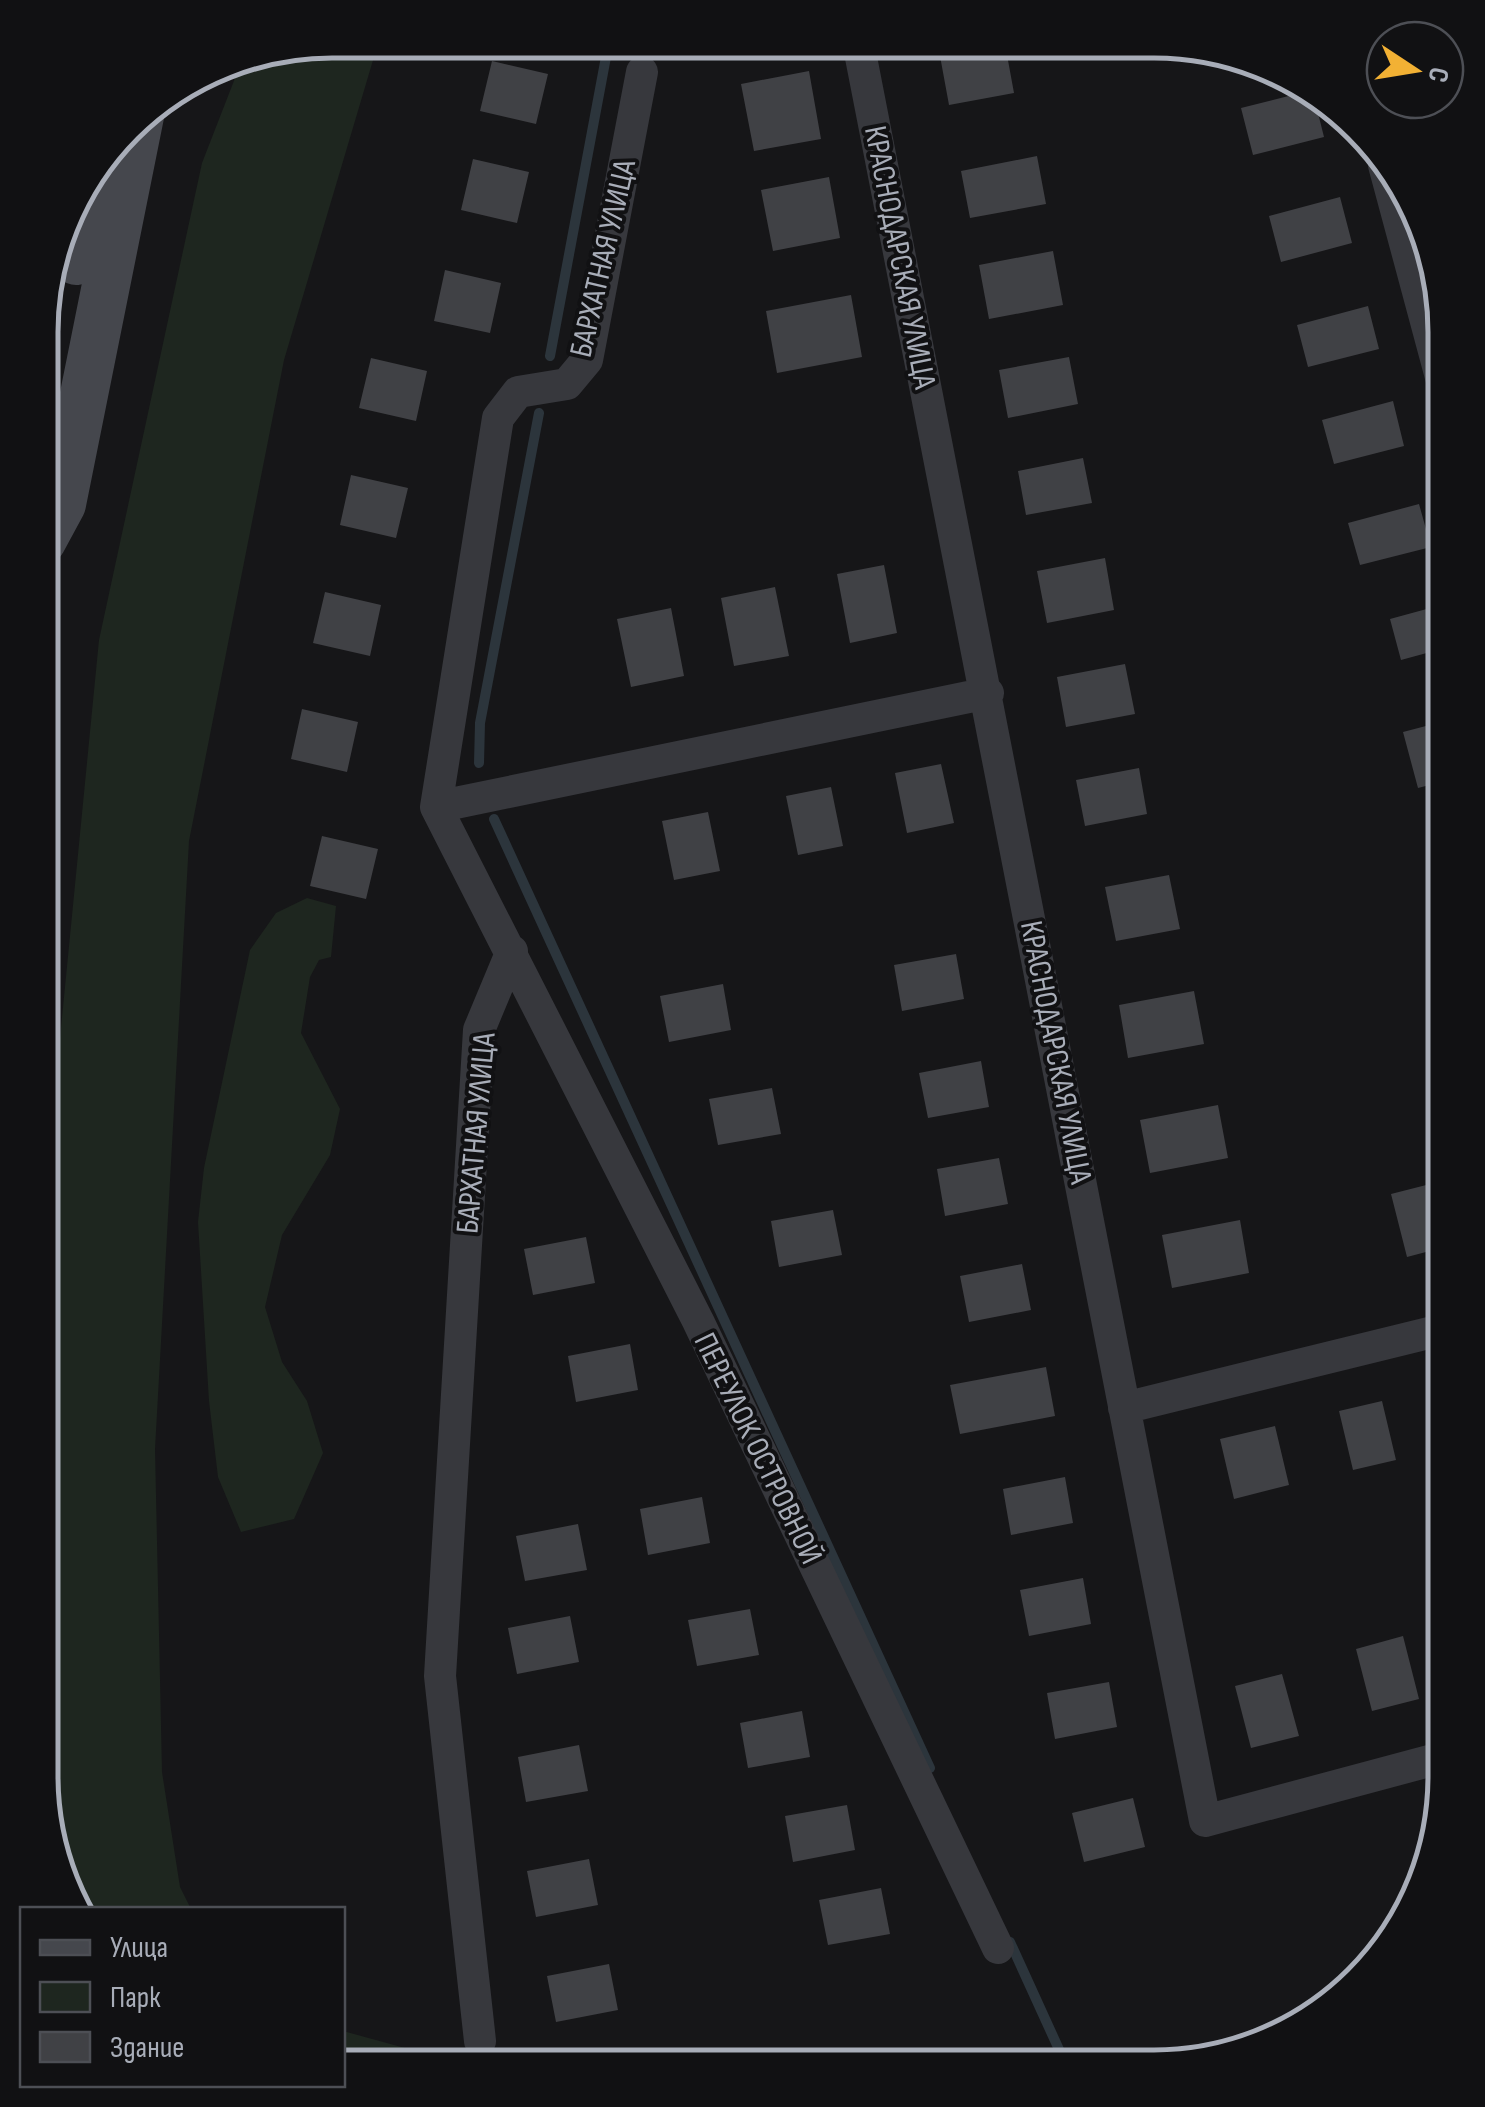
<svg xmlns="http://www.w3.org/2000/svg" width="1485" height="2107" viewBox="0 0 1485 2107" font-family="'Sofia Sans Condensed',sans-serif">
<rect width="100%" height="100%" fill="#161618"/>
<path fill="#1e261f" d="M332,40H379L284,360L189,841L155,1449L162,1772L180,1887L191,1909H75L45,1796L40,1716L41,1232L99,640L202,163L244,55Z
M307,898L336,906L331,957L319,960L310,977L301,1033L340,1109L330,1155L282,1235L265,1307L282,1362L307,1401L323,1453L294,1519L241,1532L218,1477L209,1401L198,1222L204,1168L250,950L276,913Z
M343,2031L467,2065H343Z"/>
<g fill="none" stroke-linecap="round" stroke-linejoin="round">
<path stroke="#2c353c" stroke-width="10" d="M550,356L609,41
M479,763L480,723L539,413
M494,819L930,1768
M1010,1942L1067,2067"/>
</g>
<path fill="#404145" d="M1005,44L1014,93L949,105L940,56Z
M492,61L548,74L536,124L480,111Z
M809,71L821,139L754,151L741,84Z
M1308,91L1313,93L1324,137L1253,155L1241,108Z
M1037,156L1046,204L970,218L961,171Z
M473,159L529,172L517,223L461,210Z
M829,177L840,238L773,251L761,190Z
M1340,197L1352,243L1281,262L1269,216Z
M1053,251L1063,305L989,319L979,265Z
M445,270L501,283L490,333L434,321Z
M851,295L862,357L777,373L766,311Z
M1368,306L1379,349L1308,367L1297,325Z
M1069,357L1078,404L1008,418L999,370Z
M371,358L427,371L416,421L359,408Z
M1393,401L1404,446L1334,464L1322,420Z
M1083,458L1092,503L1026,515L1018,471Z
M351,475L408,488L396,538L340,525Z
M1419,504L1431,547L1360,565L1348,523Z
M1105,558L1114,610L1047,623L1037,571Z
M884,565L897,633L850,643L837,574Z
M775,587L789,656L734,666L721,598Z
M325,592L381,605L370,656L313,643Z
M1445,604V648L1401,660L1390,619Z
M671,608L684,676L631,687L617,619Z
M1125,664L1135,714L1066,727L1057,677Z
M302,709L358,722L347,772L291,759Z
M1445,721V781L1418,788L1403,732Z
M941,764L954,823L907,833L895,773Z
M1139,768L1147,814L1085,826L1076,780Z
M831,787L843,846L798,855L786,796Z
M708,812L720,871L674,880L662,821Z
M322,836L378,849L366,899L310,886Z
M1445,845V888H1443L1433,848Z
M1169,875L1180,929L1116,941L1105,887Z
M956,954L964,999L902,1011L894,965Z
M723,984L731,1030L669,1042L660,996Z
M1194,991L1204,1044L1128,1058L1119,1005Z
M981,1061L989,1107L928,1118L919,1073Z
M772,1088L781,1134L718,1145L709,1099Z
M1218,1105L1228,1158L1150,1173L1140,1120Z
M999,1158L1008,1204L945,1216L937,1169Z
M1438,1182L1445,1207V1247L1407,1257L1391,1194Z
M833,1210L842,1255L779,1267L771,1221Z
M1240,1220L1249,1273L1172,1288L1162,1235Z
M586,1237L595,1283L533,1295L524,1249Z
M1022,1264L1031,1310L969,1322L960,1276Z
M630,1344L638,1390L576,1402L568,1356Z
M1046,1367L1055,1416L960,1434L950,1385Z
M1382,1401L1396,1460L1353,1470L1339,1411Z
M1275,1426L1289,1485L1234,1499L1220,1439Z
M1065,1477L1073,1523L1011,1535L1003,1489Z
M702,1497L710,1543L648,1555L640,1509Z
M578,1524L587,1570L525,1581L516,1536Z
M1083,1578L1091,1624L1029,1636L1020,1590Z
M750,1609L759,1655L697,1666L688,1620Z
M570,1616L579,1662L517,1674L508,1628Z
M1403,1636L1419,1699L1372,1711L1356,1649Z
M1282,1674L1299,1736L1251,1748L1235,1686Z
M1109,1682L1117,1727L1055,1739L1047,1693Z
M802,1711L810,1757L748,1768L740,1723Z
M579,1745L588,1791L526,1802L518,1757Z
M1133,1798L1145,1847L1084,1862L1072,1813Z
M847,1805L855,1850L793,1862L785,1816Z
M589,1859L598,1905L536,1917L527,1871Z
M881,1888L890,1934L828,1945L819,1900Z
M609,1964L618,2010L556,2022L547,1976Z"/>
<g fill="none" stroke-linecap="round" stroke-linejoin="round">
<path stroke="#37383d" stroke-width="32" d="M858,42L1205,1821L1444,1757
M642,72L587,360L567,384L518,392L498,418L436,807L698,1321L998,1948
M1384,165L1445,392
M436,807L988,693
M1124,1408L1445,1329
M480,2041L440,1676L479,1030L512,951"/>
<path stroke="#45474d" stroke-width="48" d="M76,261L94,167
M42,541L62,504L141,111"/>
</g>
<g text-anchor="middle" stroke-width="8" stroke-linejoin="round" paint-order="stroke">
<g font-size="32" fill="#a8adb8" stroke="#111113">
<text transform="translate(901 257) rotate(79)" y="11">КРАСНОДАРСКАЯ УЛИЦА</text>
<text transform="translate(602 258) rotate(-77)" y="11">БАРХАТНАЯ УЛИЦА</text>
<text transform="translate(1057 1052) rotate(79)" y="11">КРАСНОДАРСКАЯ УЛИЦА</text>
<text transform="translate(475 1133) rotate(-85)" y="11">БАРХАТНАЯ УЛИЦА</text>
<text transform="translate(759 1448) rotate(64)" y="11">ПЕРЕУЛОК ОСТРОВНОЙ</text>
</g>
</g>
<path d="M0 0H1485V2107H0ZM332 58H1154A274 274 0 0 1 1428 332V1776A274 274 0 0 1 1154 2050H332A274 274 0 0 1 58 1776V332A274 274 0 0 1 332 58Z" fill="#111113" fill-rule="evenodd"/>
<path fill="none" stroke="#a8adb8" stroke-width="5" d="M332 58H1154A274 274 0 0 1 1428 332V1776A274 274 0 0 1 1154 2050H332A274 274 0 0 1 58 1776V332A274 274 0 0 1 332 58Z"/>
<rect x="20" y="1907" width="325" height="180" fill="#111113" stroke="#4d4f55" stroke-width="2.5"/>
<rect x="40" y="1940" width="50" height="15" fill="#45474d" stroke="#4d4f55" stroke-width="2.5"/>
<text x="110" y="1957" font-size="30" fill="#a8adb8">Улица</text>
<rect x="40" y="1982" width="50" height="30" fill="#1e261f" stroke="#4d4f55" stroke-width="2.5"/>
<text x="110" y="2007" font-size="30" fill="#a8adb8">Парк</text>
<rect x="40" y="2032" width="50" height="30" fill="#404145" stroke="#4d4f55" stroke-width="2.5"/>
<text x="110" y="2057" font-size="30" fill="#a8adb8">Здание</text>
<g transform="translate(1415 70) rotate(102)"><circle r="48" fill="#111113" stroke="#4d4f55" stroke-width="2.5"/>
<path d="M0-8L18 38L0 25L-18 38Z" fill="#f2b134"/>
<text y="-15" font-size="28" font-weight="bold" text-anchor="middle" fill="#a8adb8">С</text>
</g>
</svg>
